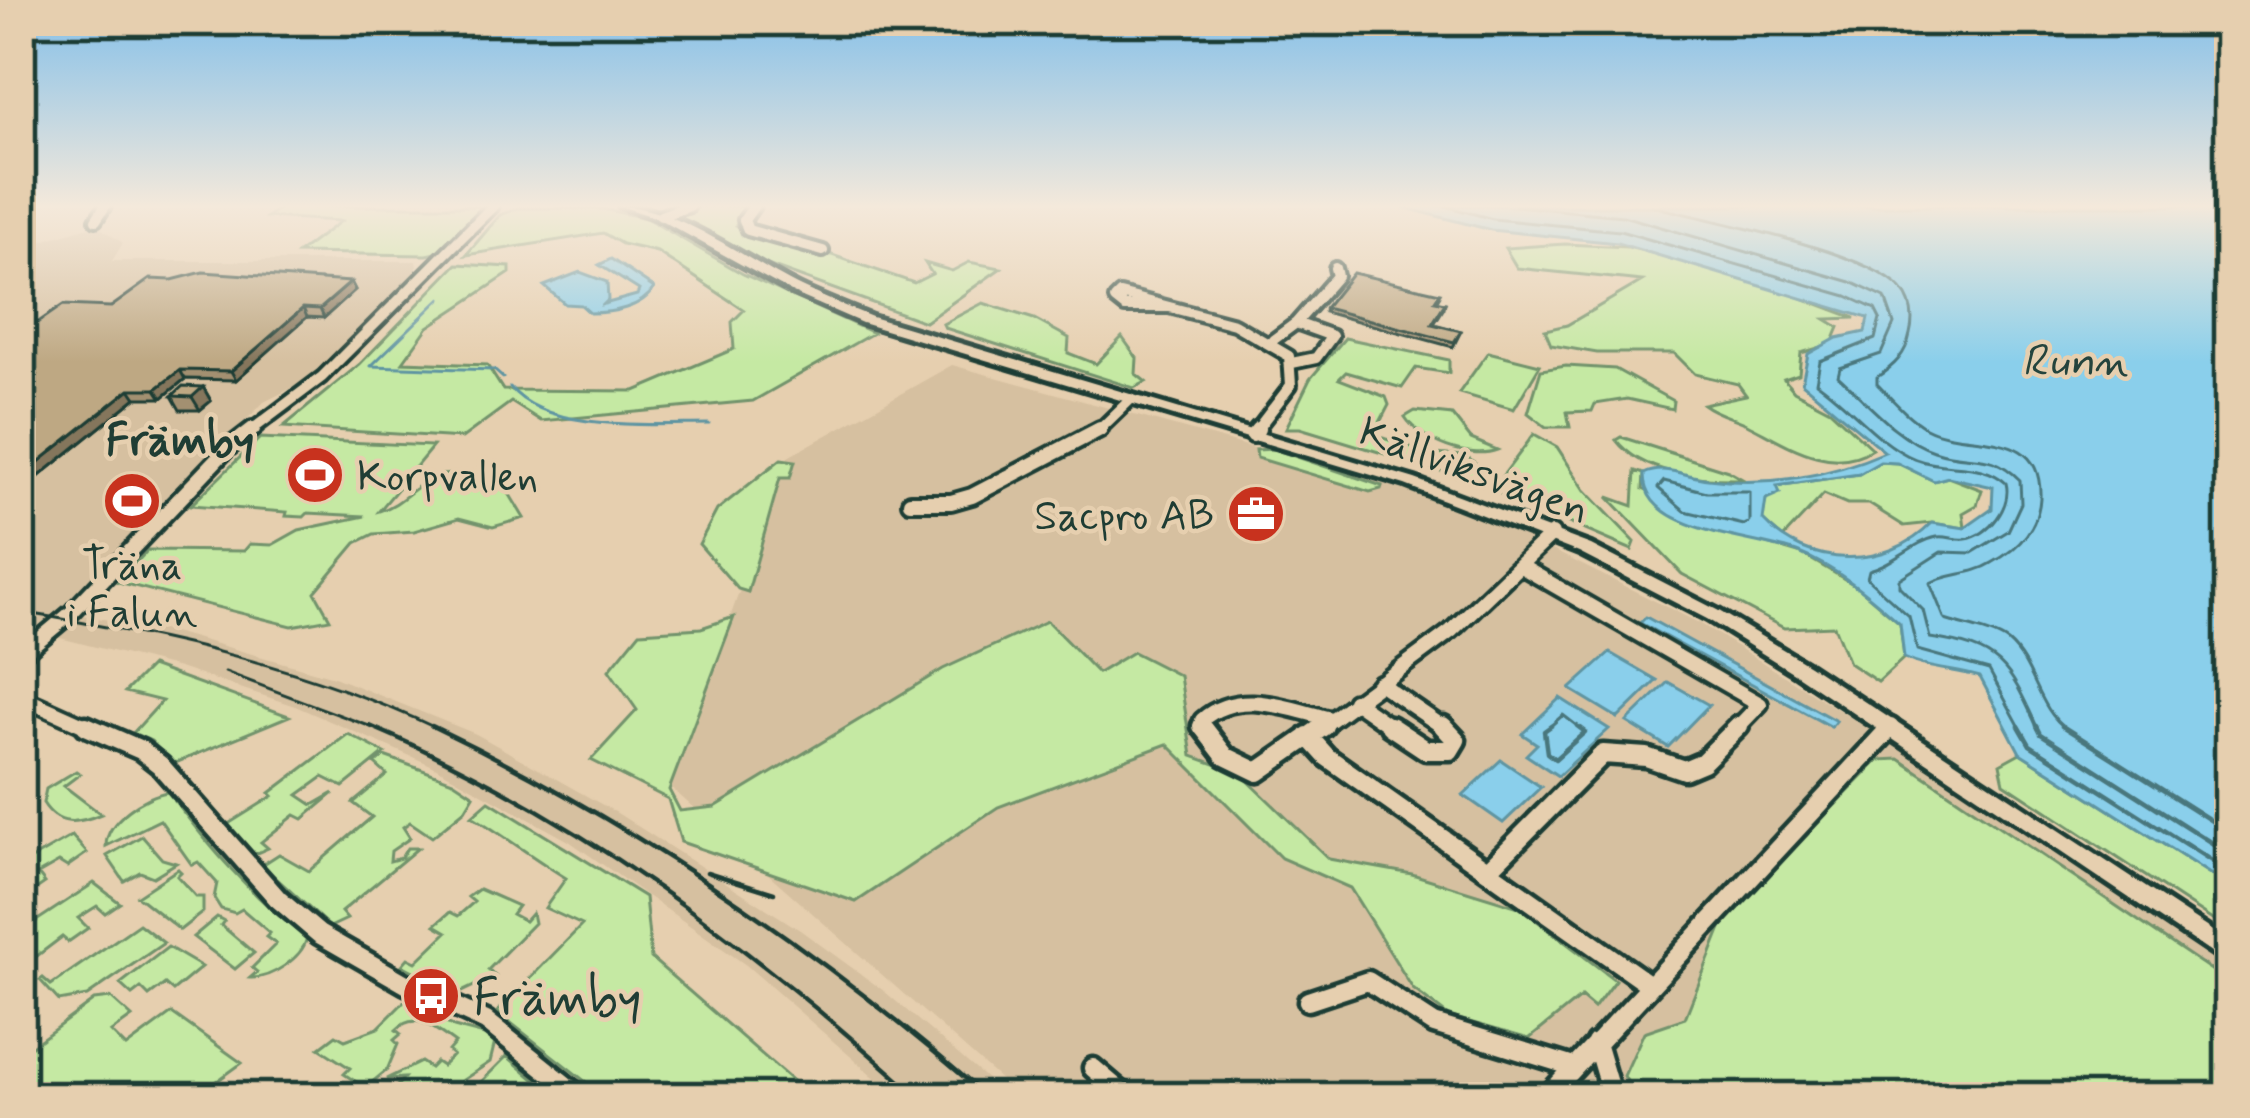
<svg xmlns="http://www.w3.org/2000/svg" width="2250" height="1118" viewBox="0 0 2250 1118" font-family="Mynerve,sans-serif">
<rect width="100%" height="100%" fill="#e6cfaf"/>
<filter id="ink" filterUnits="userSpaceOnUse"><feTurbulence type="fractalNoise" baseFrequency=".00833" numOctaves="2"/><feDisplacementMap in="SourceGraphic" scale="24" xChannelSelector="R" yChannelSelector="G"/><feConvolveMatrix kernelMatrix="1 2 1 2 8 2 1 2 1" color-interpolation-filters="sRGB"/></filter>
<g filter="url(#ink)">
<path fill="#d6c0a0" d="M96,225L123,243L112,261H416L418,273L302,383L264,402L37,633L21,630V247Z
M952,365L1462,505L1701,624L1949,779L2229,971V1097H1020L669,786L788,457Z
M82,615L177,633L334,677L476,734L617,813L800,930L884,991L1008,1097H897L746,965L569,841L431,765L295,706L179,668L56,637Z"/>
<path fill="#c5e9a3" stroke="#72936c" stroke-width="3" d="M282,206H482L483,208L446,251L427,255L298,253L341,221L267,217Z
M692,206H750L736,225L755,237L832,255L914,283L932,274L925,263L952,271L969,262L1001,268L925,322L759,262L675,215Z
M518,208L603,209L646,218L743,274L873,333L753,401L541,421L511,402L462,438L283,427L360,364L457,264L510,267V273L428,327L403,362L487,365L503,390L635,391L734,349L732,322L744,310L657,252L622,244L603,233L466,255L500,215Z
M1565,244L1628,247L1749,278L1855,318L1826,319L1839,327L1832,344L1801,353L1799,374L1784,379L1794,391L1830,410L1872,449C1830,476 1785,443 1747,424C1732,417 1716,414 1703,404L1746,395L1738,384L1695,374L1674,353H1597L1551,345L1545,330L1567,325L1642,281L1517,268L1505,248Z
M983,303L1034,319L1069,338L1068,353L1096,364L1122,337L1137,358L1136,374L1146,382L1134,388L945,328L943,324Z
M1345,338L1449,360V373L1416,368L1402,388L1346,372L1339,379L1386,397L1389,405L1375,432L1380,437L1430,454L1466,456L1478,465L1474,481L1300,428H1286L1310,379Z
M1488,352L1540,365L1514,409L1459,393Z
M1566,366L1615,369L1673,401L1672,409L1627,399L1595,404L1592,411L1567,412L1570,427H1546L1528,413L1541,370Z
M1415,411L1452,415L1471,439L1497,450C1470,460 1421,442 1405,417Z
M1534,434L1557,447L1585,490L1635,542L1632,550L1492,490Z
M1621,437L1728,471L1742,479C1702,480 1642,474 1616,440Z
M260,438L433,446L379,511C402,505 416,483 437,476C456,471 486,479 504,485L524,518L493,527L459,518L414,531L374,534L356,543L315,592L330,619L292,626L118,582L148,550L244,551L250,544L272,545L299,530L365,516L308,513L304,517L286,516L287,512L191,505Z
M1274,449L1382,486L1381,489L1370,492L1257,458L1256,450Z
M781,459L795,461L790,478H780L748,592L738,589L699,544L717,510Z
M1879,462L1897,463L1934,481L1948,477L1982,490L1977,505L1963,513L1965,528L1932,523L1904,526L1869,504H1847L1824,494L1783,538L1762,520L1766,499L1776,486L1859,474Z
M1635,471L1644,474L1643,489L1751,539L1802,554L1858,587L1900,623L1904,658L1878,682L1849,663L1834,626L1784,628L1682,574L1608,497L1633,506Z
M734,617L669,790L680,811L715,807L943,669L1047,621L1098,673L1133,652L1180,676L1192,756L1240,773L1329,859L1412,874L1519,907L1615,980L1594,1008L1581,997L1529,1039L1448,1016L1413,989L1350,888L1281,858L1167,744L998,807L856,902L681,842L668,799L591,760L637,710L609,670L640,632L701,628Z
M151,666L289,716L173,764L151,741L133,733L162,701L125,692Z
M348,734L385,753L343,787L323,777L298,795L313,805L334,793L303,819L295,815L261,842L268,848L250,856L225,826L273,796L270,793Z
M2020,753L2229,886V931L2004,783L2000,764Z
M384,756L453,781L474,795L465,810L432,837L410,822L403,827L410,838L391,851L390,861L401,858L407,848H418L341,912L347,919L330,927L262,865L279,854L309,871L372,817L353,803L387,775L375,764Z
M1899,759L2229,982V1097H1636L1624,1076L1644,1032L1685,1018L1725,918L1879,760Z
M76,771L80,774L64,786L101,814C77,824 58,827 43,803L46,789Z
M168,792C208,845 253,899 307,938C302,958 271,979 250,978L257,972L252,968L276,944L266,937L270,933L242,909L235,913L221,909L214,898L217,883L198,862L192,865L160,820L106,846C106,821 145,795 168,792Z
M489,801L645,897L651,958L811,1097H605L497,1012L582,925L545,908L566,878C533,858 505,836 472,816Z
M72,836L87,853L67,867L59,862L38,874L45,883L25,897L21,894V865Z
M142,836L162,859L176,863L153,877L140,872L124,881L107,856Z
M178,869L181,872L177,876L196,897H203V912L180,930L137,896Z
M94,883L120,903L105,913L97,906L78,918L88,928L68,942L62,937L33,959L21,948V931Z
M479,889L518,906L512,914L525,921L532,913L534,923L488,970L495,976L457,994L402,965L408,958L416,962L447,932L435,925L450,912L458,916L474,902L468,897Z
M217,917L224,921L221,925L254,953L235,969L193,937Z
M139,924L164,943L87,996L59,1001L40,980L43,978L51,985Z
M168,947L202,967L173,991L165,984L149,996L141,988L132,995L120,984Z
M111,998L132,1017L111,1032L126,1047L172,1013L242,1063L195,1097H21V1034L32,1046L94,1000Z
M405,1001L454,1027L496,1038L490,1062L463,1080L453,1097H378L390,1094L404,1078L386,1079L421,1062L430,1068L436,1062L442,1066L453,1055L448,1051L455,1043C433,1028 416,1010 396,1030L401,1034L394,1040L398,1044L387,1070L354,1097L361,1085L344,1074L350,1068L319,1048L336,1035L345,1040L378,1028Z
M507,1056L555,1097H479L477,1086Z"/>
<path fill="#8acfeb" stroke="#5f95a2" stroke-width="3" fill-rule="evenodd" d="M1398,206H2229V886L2020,753L1980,677C1954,669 1929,670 1904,658L1900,623C1870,596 1837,568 1799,553C1756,536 1642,534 1644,474C1666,464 1684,476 1708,479C1768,487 1830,476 1885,452L1802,383L1808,354L1837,338L1865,332L1868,318L1617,243L1491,230ZM1880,462L1897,463L1934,481L1948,477L1993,487L1992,509L1965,528L1932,523C1887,570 1808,569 1763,520L1766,499L1780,493L1777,486L1859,474Z
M611,259L654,288C642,308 612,313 590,313L581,305L565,304L544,286L580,272L607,282L608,300L604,304L637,295L639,290L599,265Z
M1646,617L1836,721L1831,727L1640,623Z
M1610,653L1657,680L1618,718L1570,689Z
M1668,682L1709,705L1668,747L1627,722Z
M1560,698L1609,729L1558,776L1526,755L1537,744L1522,734Z
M1501,760L1541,787L1503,823L1463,795Z"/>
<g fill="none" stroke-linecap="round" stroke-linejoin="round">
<path stroke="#4a777d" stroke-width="3" d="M1445,206L1493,219L1620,231L1847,296L1875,309L1880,319L1875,339L1820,361L1816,382C1850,405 1877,443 1915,459C1945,471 1981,460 2006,483C2012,506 1989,536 1966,539C1956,541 1947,535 1937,537C1913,542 1894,564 1869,570L1867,578L1909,616L1917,650L1989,670L2021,729
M1516,206L1623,216L1851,282L1885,298L1894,324L1881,354L1840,368L1838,376C1867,402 1897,439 1934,451C1972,464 1988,448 2020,480L2021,503L2008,531L1972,553L1941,552L1899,579V586L1923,610L1930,638C2002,648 2009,666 2038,729
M1652,206C1707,220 1866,250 1901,289C1912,302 1914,318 1910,334C1906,355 1894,366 1877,377V384C1892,399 1907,417 1926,428C1967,450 2043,423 2040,498C2038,529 2018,549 1992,563C1973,575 1950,573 1930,583L1945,620C1963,626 1994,631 2008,642C2035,665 2038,710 2067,729
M1664,481L1707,492H1750V522L1744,525L1685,511L1658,488Z
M1547,729L1563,715L1581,729"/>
<path stroke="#4a777d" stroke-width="4.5" d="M1551,726L1544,731L1547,753L1555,759L1585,732L1577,726
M2019,726L2030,745L2229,872
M2037,726L2041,734L2229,854
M2062,726L2229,832"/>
<path stroke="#5f95a2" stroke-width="3" d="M441,298L371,366L494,370L503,378
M510,387C547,433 654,424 709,424"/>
<g stroke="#1f3d34" stroke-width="18">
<path id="minor-far2" d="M754,206L744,220L748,230L823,251
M661,216L689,206
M96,220L105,206
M1169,307H1125L1115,299L1120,294L1234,324L1289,356L1291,385L1255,432
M1273,340L1296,323L1337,276L1335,268
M1292,363L1316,358L1332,336L1296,323
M249,432L322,377L493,206
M1097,432L1131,399"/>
</g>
<g stroke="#1f3d34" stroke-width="22">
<path id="minor-far1" d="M1253,435L1258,429
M910,502H951L972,496L1100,429
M1524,568L1760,704L1736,729
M21,655L71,613L227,449L253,429
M1379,683L1446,729
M21,697L92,729
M1354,701L1394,729
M1202,729V720C1239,687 1288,709 1331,719
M1319,729L1451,631L1552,534"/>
</g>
<g stroke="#1f3d34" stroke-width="27">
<path id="minor" d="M86,726L141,750L160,765L278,899L319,934L406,984L486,1021L580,1097
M1202,726L1225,756L1258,772L1324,726
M1390,726L1426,750H1450L1456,740L1443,726
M1308,736L1327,757L1650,985
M1488,870L1603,754L1646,757L1684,770L1703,762L1739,726
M1308,1001L1368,981L1434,1024L1574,1067
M1596,1043L1612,1097
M1093,1068L1127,1097
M1547,1097L1890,728"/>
</g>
<g stroke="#1f3d34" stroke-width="10">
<path id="tertiary" d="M620,206C677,206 749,262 801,287C824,298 848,307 872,317L1415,479L1591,545L1719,611L1809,665L2229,942V965L1797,675L1707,619L1579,553L1405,485L862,323L793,293L657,218Z"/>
</g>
<use href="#minor-far2" stroke="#e6cfaf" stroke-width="10"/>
<use href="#minor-far1" stroke="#e6cfaf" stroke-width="14"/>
<use href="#minor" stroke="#e6cfaf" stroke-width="18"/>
<use href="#tertiary" fill="#e6cfaf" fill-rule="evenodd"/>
<path stroke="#1f3d34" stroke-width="3" d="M21,612C163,635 308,667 438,729
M225,672L377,729"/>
<path stroke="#1f3d34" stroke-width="4.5" d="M370,726C576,813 753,948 918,1097
M432,726C633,822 819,950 987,1097
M707,872L774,893"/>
</g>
<path fill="#a39071" stroke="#1f3d34" stroke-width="3" d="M351,282L355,290L324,318L307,317L236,380L185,379L162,398H136L21,491L111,307Z
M1439,297L1436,302L1445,303L1444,308L1434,324L1461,331L1453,347L1324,312L1325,308Z
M203,387L211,401L200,410H180L172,396Z"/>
<path fill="#85765c" stroke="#1f3d34" stroke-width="3" d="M351,282L355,290L324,318L320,309Z
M303,308L307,317L236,380L231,371Z
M180,370L185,379L162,398L156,389Z
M203,387L211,401L200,410L192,397Z
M130,389L136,398L21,491V476Z"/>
<path fill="#bea883" stroke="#1f3d34" stroke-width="3" d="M203,272L351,282L320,309L303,308L231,371L180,370L156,389H130L21,476V334L63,305L111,307L150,279L172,280Z
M1353,273L1440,293L1435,301L1445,303L1432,324L1461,331L1454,342L1325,308Z
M183,386L203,387L192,397L172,396Z"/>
</g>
<linearGradient id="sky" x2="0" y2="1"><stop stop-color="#82bfe9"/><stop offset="0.57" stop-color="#f4e9db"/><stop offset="1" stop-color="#f4e9db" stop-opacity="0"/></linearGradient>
<rect width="2250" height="362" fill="url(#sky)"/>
<defs>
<g id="stadium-disc" transform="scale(3)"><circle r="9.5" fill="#c8321e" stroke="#e6cfaf"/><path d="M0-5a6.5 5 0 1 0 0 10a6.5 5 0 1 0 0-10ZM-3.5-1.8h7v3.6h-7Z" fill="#fff"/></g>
<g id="office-disc" transform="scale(3)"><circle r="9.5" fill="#c8321e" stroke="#e6cfaf"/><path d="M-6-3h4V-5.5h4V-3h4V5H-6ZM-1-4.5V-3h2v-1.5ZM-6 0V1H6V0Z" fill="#fff"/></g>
<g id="bus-disc" transform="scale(3)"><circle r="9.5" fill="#c8321e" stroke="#e6cfaf"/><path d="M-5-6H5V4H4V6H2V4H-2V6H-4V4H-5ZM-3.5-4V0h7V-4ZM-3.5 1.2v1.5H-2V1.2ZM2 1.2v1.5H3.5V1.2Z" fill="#fff"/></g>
</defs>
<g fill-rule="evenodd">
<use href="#stadium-disc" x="315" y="475"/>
<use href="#stadium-disc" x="132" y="501"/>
<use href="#office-disc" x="1256" y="514"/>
<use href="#bus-disc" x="431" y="996"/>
</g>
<g text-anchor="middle" stroke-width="9" stroke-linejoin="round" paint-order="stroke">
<g font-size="42" fill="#1f3d34" stroke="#e6cfaf">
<text transform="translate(1475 469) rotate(20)" y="15">Källviksvägen</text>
</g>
<g font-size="42" fill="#1f3d34" stroke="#e6cfaf" text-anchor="start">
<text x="357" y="490">Korpvallen</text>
<text x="1214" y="529" text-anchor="end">Sacpro AB</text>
<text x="132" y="578" text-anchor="middle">Träna<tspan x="132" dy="48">i Falun</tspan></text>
</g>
<g font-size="45" font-style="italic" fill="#24443d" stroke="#e6cfaf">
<text x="2075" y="375">Runn</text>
</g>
<g font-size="45" font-weight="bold" fill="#1f3d34" stroke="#e6cfaf">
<text x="180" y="454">Främby</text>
</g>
<g font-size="51" fill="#1f3d34" stroke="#e6cfaf" text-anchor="start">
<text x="473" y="1014">Främby</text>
</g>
</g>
<rect width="2250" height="1118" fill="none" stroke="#e6cfaf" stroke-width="72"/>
<rect x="36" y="36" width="2178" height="1046" fill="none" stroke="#1f3d34" stroke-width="4.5" filter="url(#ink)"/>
</svg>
